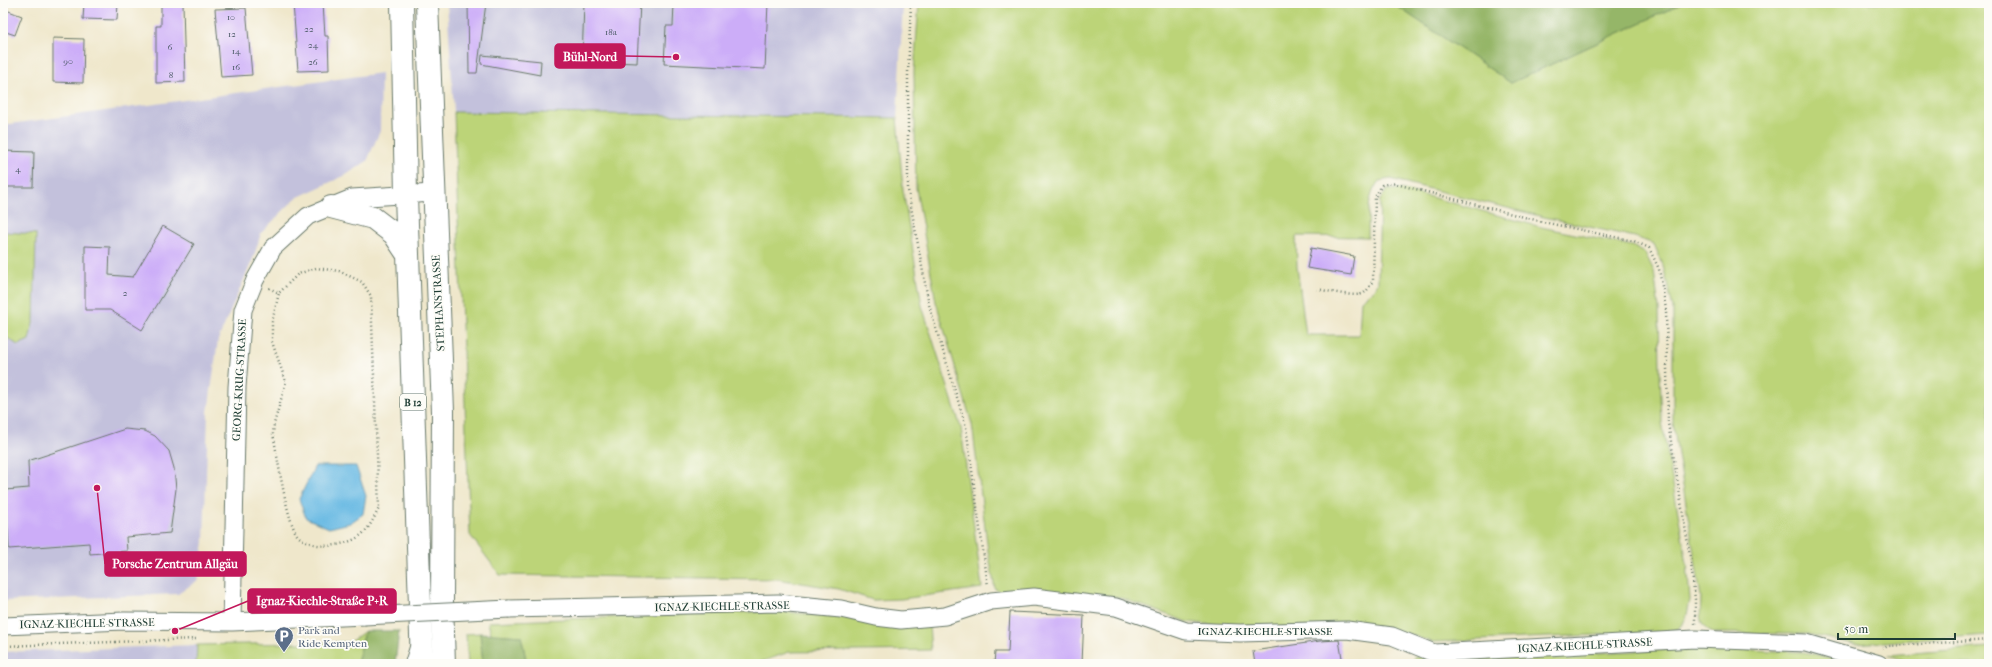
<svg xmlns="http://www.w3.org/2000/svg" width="1992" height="667" viewBox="0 0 1992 667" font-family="'IM FELL French Canon',serif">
<rect width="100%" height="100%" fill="#fdfcf7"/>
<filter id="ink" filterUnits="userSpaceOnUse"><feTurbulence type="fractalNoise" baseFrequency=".025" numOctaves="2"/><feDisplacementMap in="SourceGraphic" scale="8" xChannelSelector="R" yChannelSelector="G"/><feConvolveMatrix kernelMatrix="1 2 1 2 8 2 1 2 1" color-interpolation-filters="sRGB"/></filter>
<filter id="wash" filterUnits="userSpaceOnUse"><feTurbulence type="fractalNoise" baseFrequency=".012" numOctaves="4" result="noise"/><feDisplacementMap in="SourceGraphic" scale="16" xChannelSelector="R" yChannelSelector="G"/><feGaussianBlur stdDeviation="0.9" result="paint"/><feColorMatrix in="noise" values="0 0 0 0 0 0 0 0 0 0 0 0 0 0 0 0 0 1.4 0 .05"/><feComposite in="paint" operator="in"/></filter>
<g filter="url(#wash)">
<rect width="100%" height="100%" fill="#efe7cb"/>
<path fill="#c3c1dc" d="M447,3H903L897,118L454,112Z
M381,73L380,131L367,161L346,175L296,198L261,233L254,256L218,340L208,412L204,542L198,580L178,594L3,601V335L18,345L29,340L34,319L36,235L3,232V125Z
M197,645L196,664H3V652Z"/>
<path fill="#bcd478" stroke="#6e8856" d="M919,3H1392L1511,83L1683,3H1989V635L1854,644L1808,634L1713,633C1696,626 1701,613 1701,597L1673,423V308L1663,265L1654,244L1635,237L1544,217L1390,179L1379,181C1366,197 1369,218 1368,237L1296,236L1297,267L1306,335H1359L1361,300L1374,290L1378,282L1380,200L1387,190L1401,189L1541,227L1632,246L1645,253L1654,271L1659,309L1660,374L1662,422L1687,564L1690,600L1686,619L1678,629L1666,632L1432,642L1392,629L1240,628L1188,622L1118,597L1032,591L1003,593L995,589L988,551L972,424L936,302L916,188L914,72Z
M454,112L897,118L903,190L922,306L961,428L982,588L901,599L873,600L839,589L777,579L500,575L470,535Z
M3,232L36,234L34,319L29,340L18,345L3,335Z
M777,611L929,626L931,650L789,652L755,664H527L521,636L491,634L488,622Z
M365,631L357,664H196L197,645L350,642Z
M480,633L483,664H468L466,634Z
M1989,647V664H1941L1928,658L1923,664H1915L1889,655Z
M1696,648L1804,652L1860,664H1415L1414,656L1434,661Z"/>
<path fill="#95b668" stroke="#5a7a4e" d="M1392,3H1683L1511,83Z
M365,631H399L395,664H357Z
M480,633L521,636L527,664H483Z"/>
<path fill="#67b9e3" stroke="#437b8c" d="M315,466H356L366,496L363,514L350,523L329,528L306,518L299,499Z"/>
<g id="blocks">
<path fill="#ccadf8" d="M84,3H118L117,20L83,19Z
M161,3H183L185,82L156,83V26H161Z
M293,3H323L325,36H328L329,70L298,71Z
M468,3H486L477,73H469Z
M584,3H640L637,63L582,61Z
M674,3H768L765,69L664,64L666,26H673Z
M246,8L252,75L221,77L215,9Z
M6,10L22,16L15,35L3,31V18Z
M53,38L84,39L83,83L53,82Z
M482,55L541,61L540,75L481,64Z
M3,151L34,152L33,187H3Z
M163,226L194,244L142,330L110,310H85V246L110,247L109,275L133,277Z
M1311,248L1354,256L1351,275L1307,268Z
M125,429L145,431L155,436L169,451L174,468L176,489L170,533L126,537L127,551L90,554L89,543L9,549L5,490L29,488L28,461Z
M1010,612L1084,615L1082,664H994L995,652H1008Z
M1339,640L1343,664H1255L1253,651L1320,641Z"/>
</g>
</g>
<g filter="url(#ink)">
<use href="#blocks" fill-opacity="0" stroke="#687869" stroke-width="1"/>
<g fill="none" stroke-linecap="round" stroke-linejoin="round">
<g stroke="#687869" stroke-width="19">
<path id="street" d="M509,609L778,603L841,609L876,617L901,620L945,616L991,601L1034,597L1116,607L1186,631L1240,633L1347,630L1392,636L1434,653L1695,639L1806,643L1879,664
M232,622L237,387L243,310L255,280L273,248L308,216L352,198L433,193
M3,626L124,621L232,622L364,616"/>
</g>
<g stroke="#687869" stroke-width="24">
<path id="primary" d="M402,3L406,195L422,664
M427,3L443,411L442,602L444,664
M331,207L373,218L394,234L408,255"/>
</g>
<g stroke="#687869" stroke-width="24">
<path id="highway" d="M416,664L421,648"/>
</g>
<path stroke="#687869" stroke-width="2.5" stroke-dasharray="1 3" stroke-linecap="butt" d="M911,3L908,73V190L929,305L966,427L988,586
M269,288L279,293L298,274L316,268L339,271L362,282L371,296L379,508C368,531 362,540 336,545C323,547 309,545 299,537C287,527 277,452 273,434L274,424L286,382L272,342V322L279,293
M1317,289C1327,291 1357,298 1364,293C1368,290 1371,284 1373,280L1375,197L1382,185L1392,183L1543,222L1634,241L1649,248L1659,269L1666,309L1668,423L1691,563L1695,599V624
M3,646L196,639
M1882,649L1888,646L1989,640"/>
<use href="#street" stroke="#fff" stroke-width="17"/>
<use href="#primary" stroke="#fff" stroke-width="22"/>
<use href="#highway" stroke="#fff" stroke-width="22"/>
<g stroke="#687869" stroke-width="19" stroke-linecap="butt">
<path id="street-bridge" d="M364,616L509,609"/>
</g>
<use href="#street-bridge" stroke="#fff" stroke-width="17"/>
</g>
</g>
<defs>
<g id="parking-pin" transform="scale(1)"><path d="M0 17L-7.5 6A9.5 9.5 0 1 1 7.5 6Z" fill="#5c6f8a" stroke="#fdfcf7"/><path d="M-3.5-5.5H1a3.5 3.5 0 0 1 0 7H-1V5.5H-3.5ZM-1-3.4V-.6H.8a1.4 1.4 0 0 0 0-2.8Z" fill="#fff"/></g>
</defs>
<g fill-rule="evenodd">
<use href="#parking-pin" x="284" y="636"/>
</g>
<g text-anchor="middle" stroke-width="3.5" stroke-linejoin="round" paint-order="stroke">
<g font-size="9" fill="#4a5965">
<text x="231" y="20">10</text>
<text x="309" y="32">22</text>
<text x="611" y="35">18a</text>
<text x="232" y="37">12</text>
<text x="313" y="48">24</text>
<text x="170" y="50">6</text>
<text x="236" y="54">14</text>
<text x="68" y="64">90</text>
<text x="313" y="65">26</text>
<text x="236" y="70">16</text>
<text x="171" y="78">8</text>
<text x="18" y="172">4</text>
<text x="125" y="296">2</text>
</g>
<rect fill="#fdfcf7" stroke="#62766e" stroke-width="1" x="400" y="394" width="26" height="16" rx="3"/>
<g font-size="10" font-weight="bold" fill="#1f3d34">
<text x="413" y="406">B 12</text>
</g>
<g font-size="11" fill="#1f3d34" stroke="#fdfcf7">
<text transform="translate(438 303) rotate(-93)" y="4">STEPHANSTRASSE</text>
<text transform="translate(239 380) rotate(-87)" y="4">GEORG-KRUG-STRASSE</text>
<text transform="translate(722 606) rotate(-1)" y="4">IGNAZ-KIECHLE-STRASSE</text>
<text transform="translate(87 623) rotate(-1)" y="4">IGNAZ-KIECHLE-STRASSE</text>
<text x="1265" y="635">IGNAZ-KIECHLE-STRASSE</text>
<text transform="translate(1585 645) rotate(-3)" y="4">IGNAZ-KIECHLE-STRASSE</text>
</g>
<g font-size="11" fill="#4e5e75" stroke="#fdfcf7" text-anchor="start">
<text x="298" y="634">Park and<tspan x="298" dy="13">Ride Kempten</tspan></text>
</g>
</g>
<path fill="none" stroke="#c2185b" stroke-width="1.5" d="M676 57L625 56M97 488L105 564M175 631L248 601"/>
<g fill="#c2185b" stroke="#fdfcf7" stroke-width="1.5">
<circle cx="676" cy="57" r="4"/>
<circle cx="97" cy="488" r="4"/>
<circle cx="175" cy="631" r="4"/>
</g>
<g fill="#c2185b" stroke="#c2185b" stroke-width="1.5">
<rect x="555" y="44" width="70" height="24" rx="4"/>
<rect x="105" y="552" width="141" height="24" rx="4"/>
<rect x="248" y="589" width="148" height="24" rx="4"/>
</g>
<g font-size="12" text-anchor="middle" font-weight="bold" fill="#fff">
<text x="590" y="61">Bühl-Nord</text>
<text x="175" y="568">Porsche Zentrum Allgäu</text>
<text x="322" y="605">Ignaz-Kiechle-Straße P+R</text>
</g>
<rect width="1992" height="667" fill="none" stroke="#fdfcf7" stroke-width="16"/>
<path d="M1838 633v6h117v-6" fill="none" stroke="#1f3d34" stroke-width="2"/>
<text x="1844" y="633" font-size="12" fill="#1f3d34" stroke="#fdfcf7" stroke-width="3" paint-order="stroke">50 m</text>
</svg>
